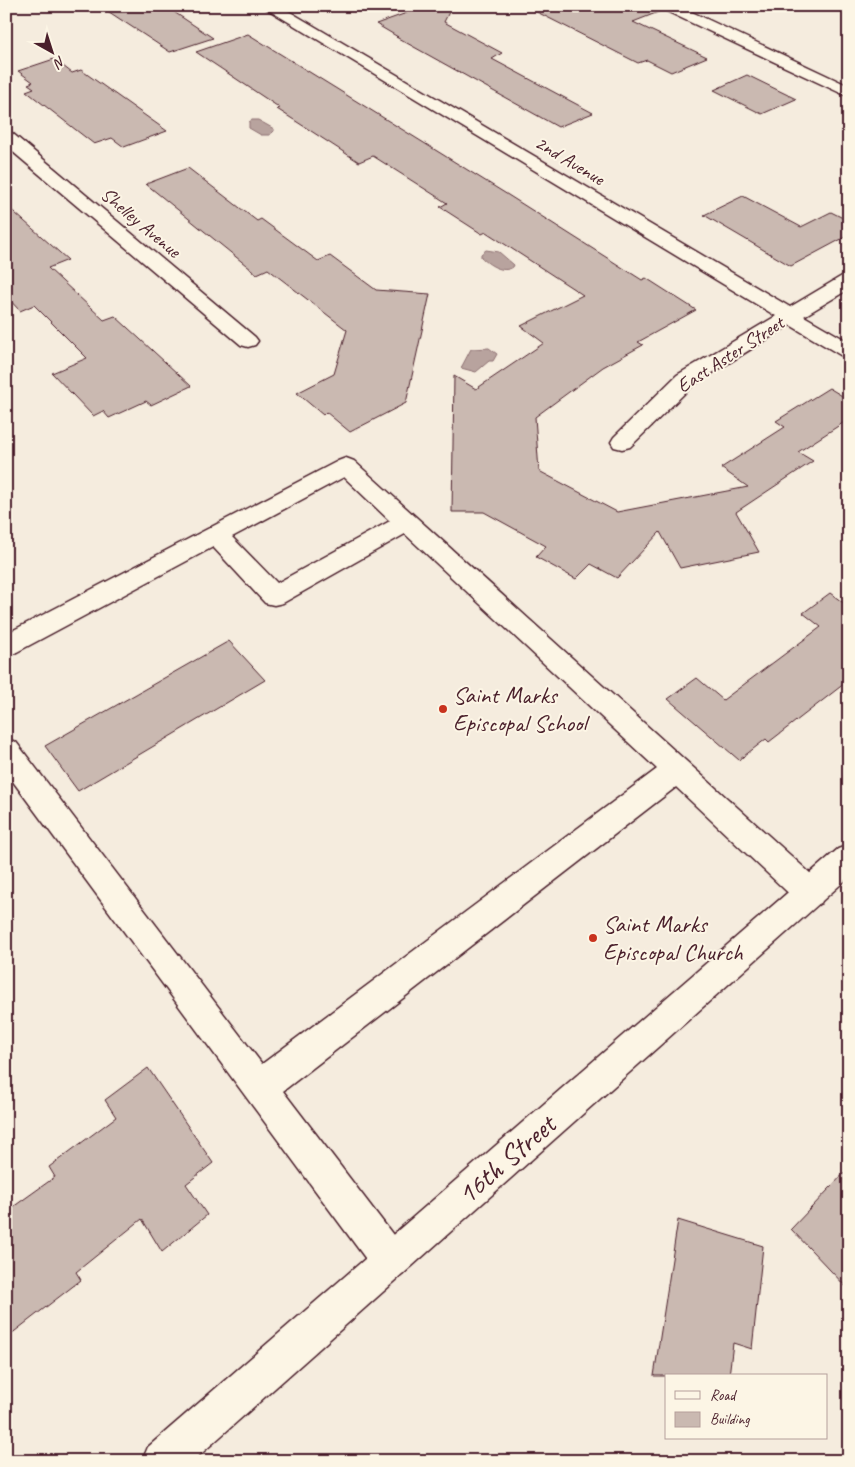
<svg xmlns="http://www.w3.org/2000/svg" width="855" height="1467" viewBox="0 0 855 1467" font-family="Caveat,sans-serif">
<rect width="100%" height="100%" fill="#f5ecde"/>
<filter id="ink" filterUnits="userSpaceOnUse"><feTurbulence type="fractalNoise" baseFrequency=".02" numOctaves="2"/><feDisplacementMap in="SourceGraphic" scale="10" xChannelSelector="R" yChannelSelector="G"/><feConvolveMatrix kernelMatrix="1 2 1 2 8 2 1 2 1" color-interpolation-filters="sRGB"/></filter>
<g filter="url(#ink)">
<path fill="#b8a39e" stroke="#8c6e70" d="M252,120H258L274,129V131L270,135H261L249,128V122Z
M486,250L499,252L514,265L513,267C503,274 489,265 481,257V254Z
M489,348L497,354L493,361H489L476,372L461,368L471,349Z"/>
<path fill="#cab9b1" stroke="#4a1f2b" d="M100,6H165L213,38L170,52Z
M426,6H452L444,22L502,53L492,59L593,113L558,127L396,37H398L376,24Z
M525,6H658L661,11L633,22L707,57L671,72L647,60L638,63Z
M248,34L508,195L642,280L646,278L696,310L638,342L643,345L603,367L535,417L539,471L617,512L748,487L721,468L785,427L776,421L829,388L849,400V419L798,452L813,461L736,512L759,552L680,568L660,532L617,578L591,564L576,579L536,557L546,546L484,512H452L454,376L476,389L544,343L521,326L583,295L486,232L482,234L440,207L447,203L373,156L359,162L277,109L280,108L196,52Z
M54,59L72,73L81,70L167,131L124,147L112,138L94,144L26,91L34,88L28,84L33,82L18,71Z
M747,75L796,99L762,114L714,90Z
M188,168L257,221L261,219L318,261L330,256L376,290L430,294L406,403L350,432L326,412L323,415L297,393L334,374L347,330L268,269L257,274L146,184Z
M743,196L801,227L831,212L849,221V235L791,266L704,215Z
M6,205L68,260L48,268L104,320L115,316L191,386L151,405L146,401L109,418L103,411L93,416L52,373L87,358L34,305L20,311L6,296Z
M830,593L849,607V680L769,742L766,739L739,760L668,699L697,678L723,700L821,627L803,613Z
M229,641L265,680L78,791L45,746Z
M148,1068L213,1163L186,1184L207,1215L162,1252L142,1219L76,1272L81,1280L6,1338V1212L55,1177L49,1167L116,1117L105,1100Z
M849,1168V1290L791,1229Z
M678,1220L763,1246L752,1349L733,1343L729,1376H654Z"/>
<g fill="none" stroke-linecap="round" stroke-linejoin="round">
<g stroke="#4a1f2b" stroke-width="3">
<path id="minor" d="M262,6H280L790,307L842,276L849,274V289L804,316L849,342V357L842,356L790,325L693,385L630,447L622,449L614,447L611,442L614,437L677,375L776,316Z
M660,6H679L849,86V97L662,9Z
M6,132L12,133L255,337L258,341L255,345L248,347L241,345L6,146Z
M346,458L354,461L821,883L825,893L821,903L810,907L799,903L676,787L283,1091L403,1248L408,1261L403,1274L390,1279L377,1274L6,772V739L16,742L262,1064L657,769L405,534L283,603L274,605L265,603L213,547L15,653L6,656V634L338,461ZM344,477L390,521L277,583L232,537Z"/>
</g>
<g stroke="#4a1f2b" stroke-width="3">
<path id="major" d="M849,845V877L193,1461H142L148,1447L838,849Z"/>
</g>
<use href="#minor" fill="#fcf5e5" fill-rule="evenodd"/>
<use href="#major" fill="#fcf5e5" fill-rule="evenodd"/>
</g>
</g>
<g fill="#c8321e" stroke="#fcf5e5" stroke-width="2">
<circle cx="443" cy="709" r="5"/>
<circle cx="593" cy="938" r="5"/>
</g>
<g text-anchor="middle" stroke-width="4" stroke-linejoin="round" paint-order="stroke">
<g font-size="20" fill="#4a1f2b" stroke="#fcf5e5">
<text transform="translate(570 160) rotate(31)" y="7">2nd Avenue</text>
<text transform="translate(141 222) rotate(40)" y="7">Shelley Avenue</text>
<text transform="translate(730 354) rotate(-33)" y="7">East Aster Street</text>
</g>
<g font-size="24" fill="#4a1f2b" stroke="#fcf5e5" text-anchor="start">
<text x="453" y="703">Saint Marks<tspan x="453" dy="28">Episcopal School</tspan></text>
<text x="603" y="932">Saint Marks<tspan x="603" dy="28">Episcopal Church</tspan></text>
</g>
<g font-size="29" fill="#4a1f2b" stroke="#fcf5e5">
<text transform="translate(506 1159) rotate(-41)" y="10">16th Street</text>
</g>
</g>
<rect width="855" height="1467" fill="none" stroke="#fcf5e5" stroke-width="25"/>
<rect x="12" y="12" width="830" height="1442" fill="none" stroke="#4a1f2b" stroke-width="2" filter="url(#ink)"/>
<rect x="665" y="1374" width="162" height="65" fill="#fcf5e5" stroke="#b59f9b"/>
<rect x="675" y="1391" width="25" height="8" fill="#fcf5e5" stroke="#b59f9b"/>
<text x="710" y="1400" font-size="15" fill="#4a1f2b">Road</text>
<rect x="675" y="1412" width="25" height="15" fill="#cab9b1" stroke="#b59f9b"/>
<text x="710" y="1424" font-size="15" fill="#4a1f2b">Building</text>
<g transform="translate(52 52) rotate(141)" stroke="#fcf5e5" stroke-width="4" paint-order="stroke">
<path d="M0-4L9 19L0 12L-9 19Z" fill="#4a1f2b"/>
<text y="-8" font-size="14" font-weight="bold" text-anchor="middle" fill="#4a1f2b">N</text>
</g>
</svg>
